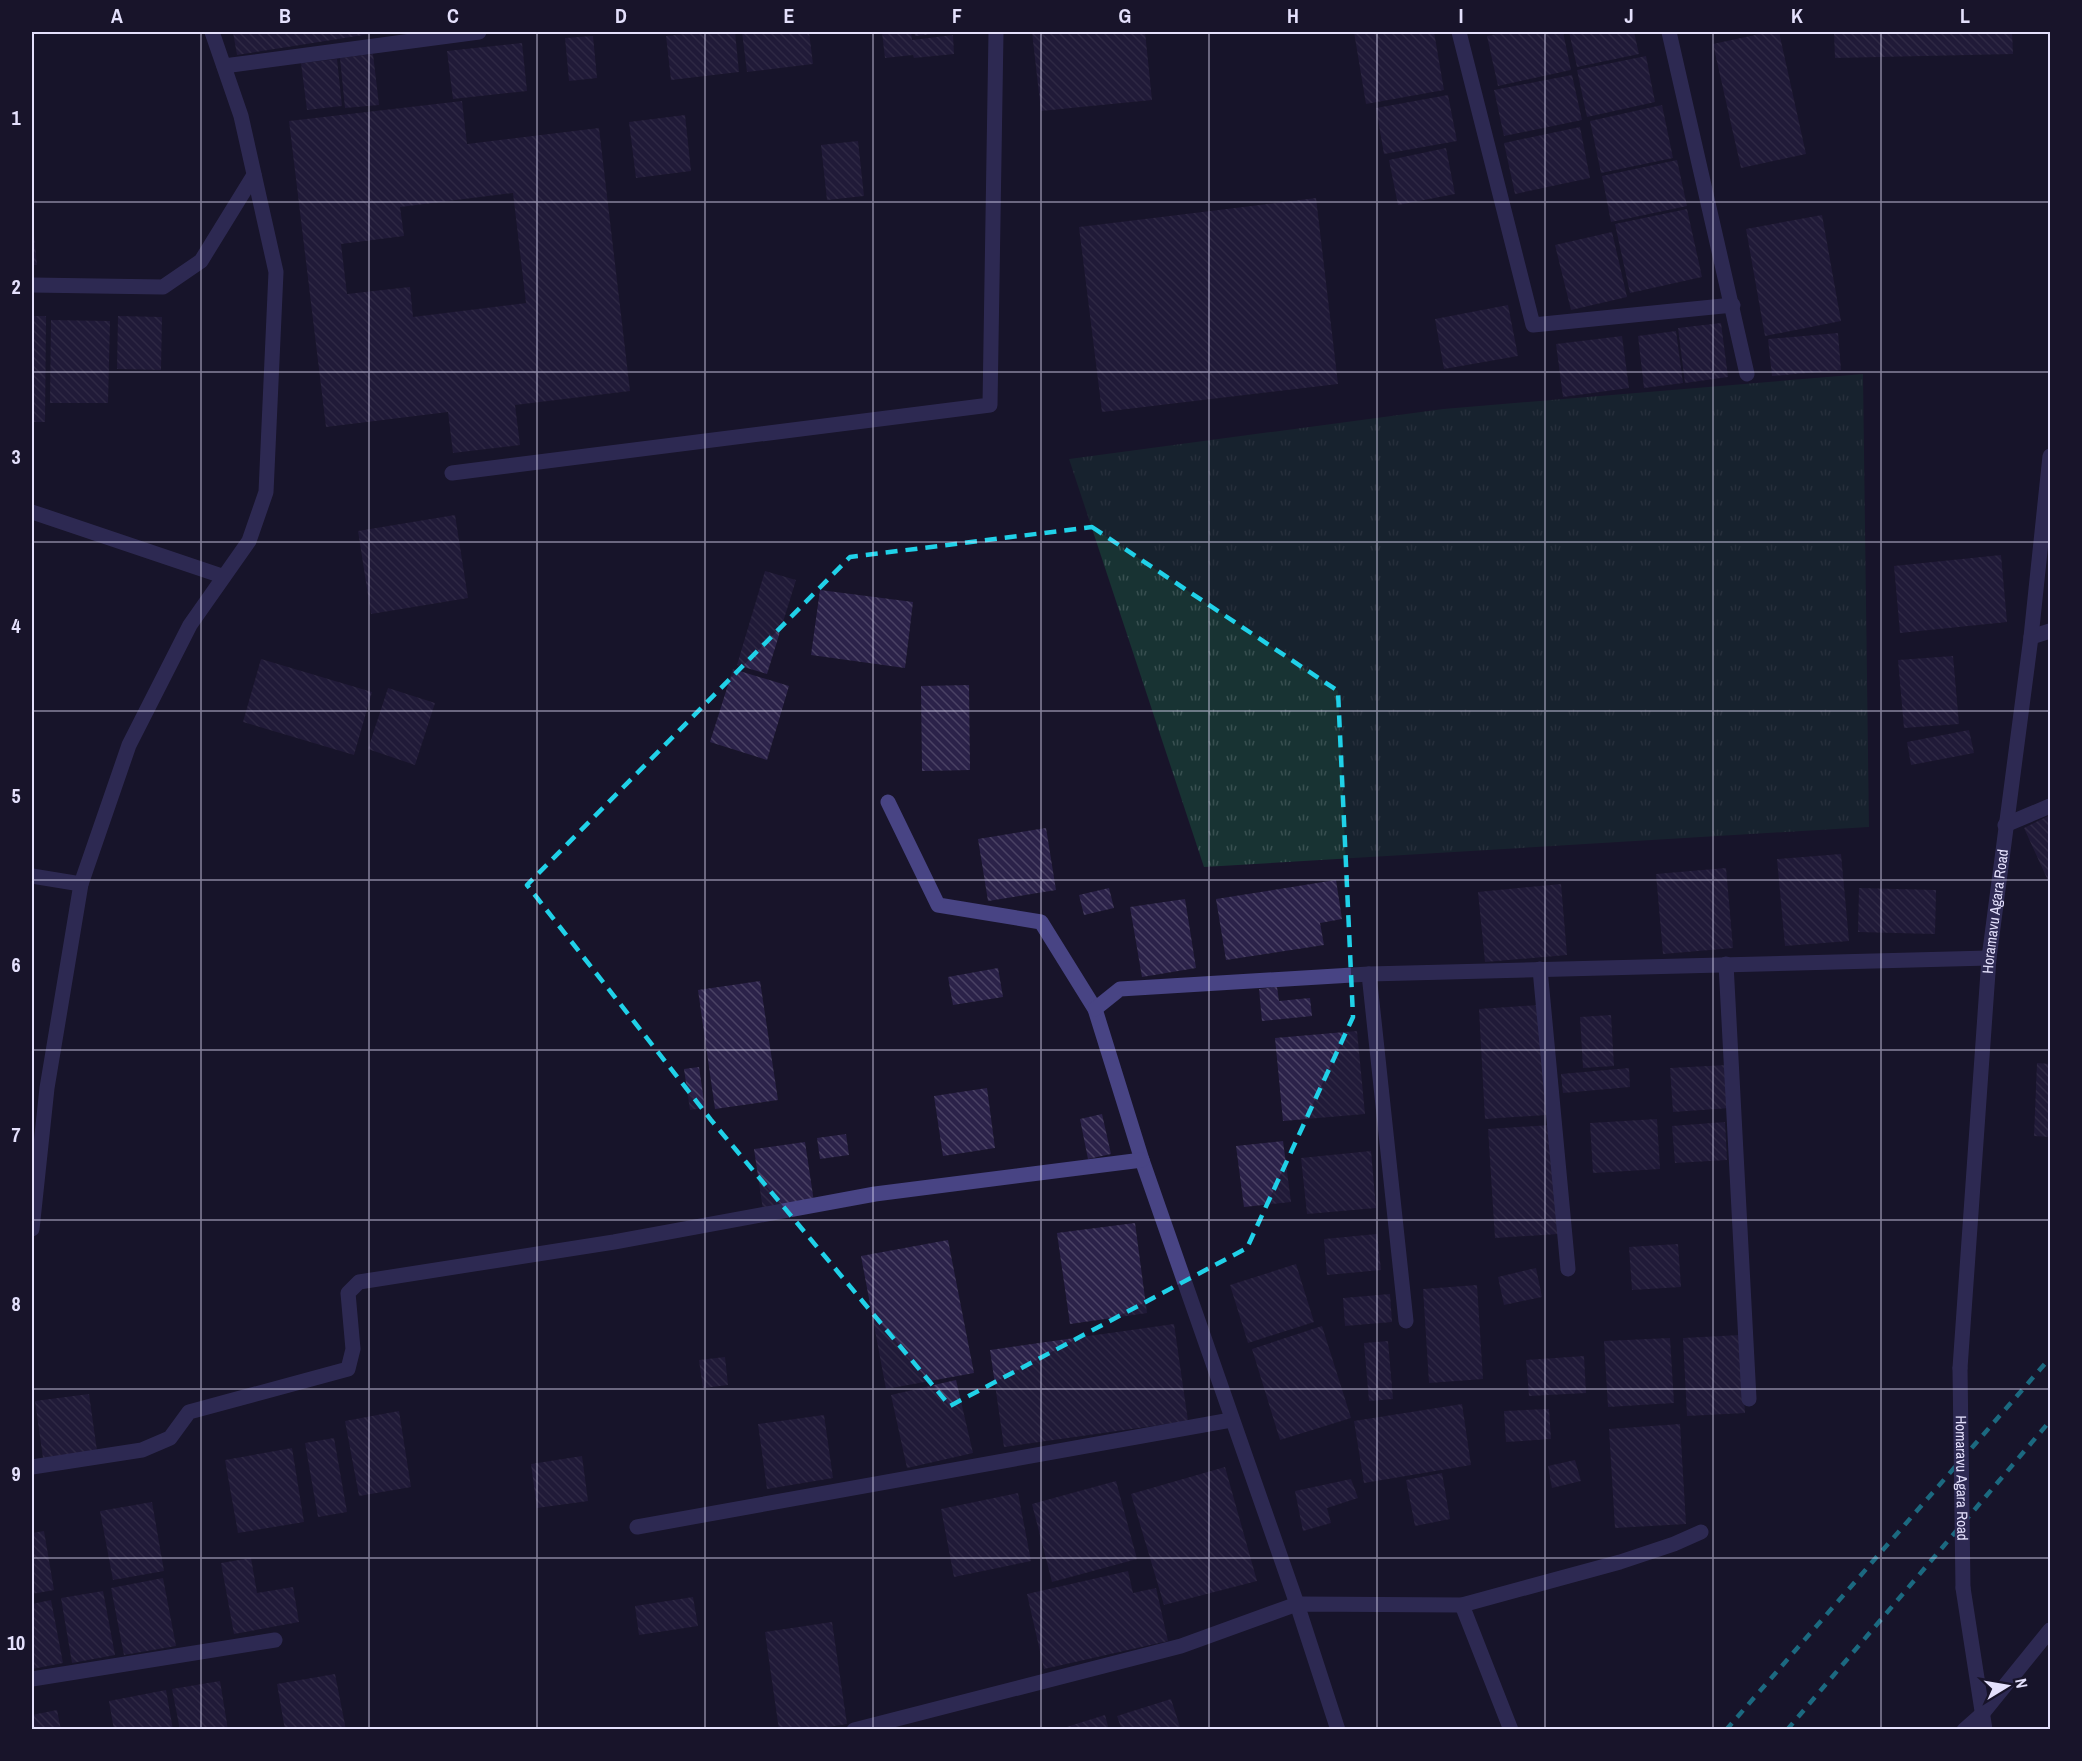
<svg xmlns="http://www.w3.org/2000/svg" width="2082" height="1761" viewBox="0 0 2082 1761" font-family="'Archivo Narrow',sans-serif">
<defs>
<pattern id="grass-tufts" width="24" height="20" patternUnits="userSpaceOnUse" patternTransform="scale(1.5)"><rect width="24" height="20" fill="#183333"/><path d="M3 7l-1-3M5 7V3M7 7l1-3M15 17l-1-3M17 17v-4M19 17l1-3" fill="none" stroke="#395051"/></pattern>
<pattern id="building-back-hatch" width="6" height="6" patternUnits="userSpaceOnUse" patternTransform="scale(1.5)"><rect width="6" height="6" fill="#2b2249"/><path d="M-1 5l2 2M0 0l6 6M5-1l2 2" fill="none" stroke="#4a4264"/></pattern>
</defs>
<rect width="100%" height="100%" fill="#18142a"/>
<path fill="url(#grass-tufts)" d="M1863,374L1869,827L1204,867L1069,459L1443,409Z"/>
<path fill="url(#building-back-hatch)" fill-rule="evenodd" d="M233,32H376V33L237,55Z
M704,32H735L739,72L671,80L666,36Z
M742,32H809L813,64L747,72Z
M882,32H911L912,40L953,35L954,54L914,58L913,55L885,58Z
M914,32H947V33L915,36Z
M1032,32H1145L1152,100L1041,111Z
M1354,32H1434L1444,90L1366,104Z
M1506,32H1563L1571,70L1498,86L1487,36Z
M1569,32H1634L1639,54L1577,67Z
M1769,32H1779L1806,154L1741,168L1713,44Z
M1834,32H2012L2013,54L1835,58Z
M593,36L597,78L569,81L565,38Z
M522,43L527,91L453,99L447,51Z
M373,54L379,105L345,108L340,58Z
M1646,56L1655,102L1587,117L1577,70Z
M337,59L342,106L307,110L301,63Z
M1572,75L1582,120L1504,136L1494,90Z
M1448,95L1457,141L1384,154L1376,108Z
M462,101L467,144L599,128L630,391L515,405L520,445L453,453L448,412L326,427L289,121ZM513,193L526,303L413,317L410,287L347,294L341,244L404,236L400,207Z
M1662,105L1673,158L1601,173L1590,121Z
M685,115L691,171L636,178L629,122Z
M1580,127L1590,178L1515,194L1504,143Z
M858,141L864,196L827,200L821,145Z
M1446,148L1455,194L1398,205L1389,160Z
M1677,160L1687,206L1611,222L1602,176Z
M1316,198L1338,384L1102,412L1079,227Z
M1687,209L1702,277L1630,293L1615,224Z
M1822,215L1841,321L1765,336L1746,229Z
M32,225H33L37,265H32Z
M1612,232L1627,297L1571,310L1555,245Z
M1508,305L1518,356L1444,369L1435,319Z
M32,316H46L45,422H32Z
M118,316L162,317L161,370L117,369Z
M51,320L110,321L108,403H50Z
M1721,323L1728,377L1685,383L1678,328Z
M1676,331L1683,383L1644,388L1638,336Z
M1838,333L1841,370L1772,376L1768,339Z
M1622,336L1629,388L1563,397L1556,344Z
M455,515L468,598L371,614L358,531Z
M2001,555L2007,622L1900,633L1894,566Z
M765,571L796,580L767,674L737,665Z
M820,590L913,602L905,668L811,655Z
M1953,656L1959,724L1904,728L1898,660Z
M261,659L372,692L354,755L243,722Z
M733,669L789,686L767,760L710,742Z
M969,685L970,770L922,771L921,686Z
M388,688L435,703L415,765L368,749Z
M1969,730L1974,753L1911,765L1907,742Z
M2050,815V885L2024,828Z
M1046,828L1056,890L988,901L978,839Z
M1841,854L1849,941L1785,946L1777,859Z
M1726,868L1733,948L1663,954L1656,874Z
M1336,880L1342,919L1320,923L1324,945L1226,960L1216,899Z
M1561,884L1567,955L1485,962L1478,892Z
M1109,888L1114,908L1084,915L1079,895Z
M1859,888L1936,890L1935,934L1858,932Z
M1185,899L1196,968L1142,977L1130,907Z
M998,968L1003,997L953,1005L948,977Z
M760,981L778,1100L715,1109L698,990Z
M1277,987L1279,1001L1310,998L1312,1016L1262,1021L1259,989Z
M1538,1005L1546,1115L1485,1119L1479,1009Z
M1611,1015L1614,1066L1583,1068L1580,1017Z
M1357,1031L1365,1114L1283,1121L1275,1038Z
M2037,1063L2050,1064V1137L2034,1136Z
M1727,1065L1730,1108L1673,1112L1670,1068Z
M699,1067L705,1108L690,1110L684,1069Z
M1629,1068L1630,1087L1563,1093L1561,1074Z
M987,1088L995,1148L943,1156L934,1096Z
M1102,1114L1111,1154L1088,1159L1080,1119Z
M1657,1119L1660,1169L1593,1173L1590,1123Z
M1725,1122L1727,1160L1675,1163L1672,1126Z
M1551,1125L1558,1234L1495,1238L1488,1129Z
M846,1134L849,1155L820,1159L817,1138Z
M1283,1141L1291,1202L1244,1207L1236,1146Z
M805,1142L814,1202L763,1210L754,1149Z
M1371,1151L1376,1208L1307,1214L1301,1158Z
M1135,1223L1147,1313L1070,1324L1057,1233Z
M1377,1234L1381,1270L1327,1275L1324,1239Z
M948,1240L974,1373L886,1389L861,1256Z
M1678,1244L1681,1287L1632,1290L1629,1247Z
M1296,1264L1314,1322L1248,1343L1230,1285Z
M1536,1268L1542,1297L1504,1305L1498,1277Z
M1477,1285L1483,1379L1429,1383L1423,1289Z
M1390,1294L1392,1322L1345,1326L1343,1298Z
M1174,1324L1188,1421L1004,1447L990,1350Z
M1322,1326L1351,1418L1280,1440L1252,1349Z
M1740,1335L1745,1413L1687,1416L1683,1338Z
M1670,1338L1674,1403L1608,1407L1604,1341Z
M1388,1341L1393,1399L1369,1401L1364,1343Z
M1584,1356L1586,1393L1529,1396L1526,1360Z
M725,1357L728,1385L703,1388L699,1360Z
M956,1380L973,1453L907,1468L891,1395Z
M89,1394L97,1451L43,1458L35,1401Z
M1462,1404L1471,1465L1364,1483L1354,1421Z
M1549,1409L1551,1439L1506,1442L1504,1411Z
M399,1411L411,1487L359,1496L345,1421Z
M824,1415L833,1478L767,1489L758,1424Z
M1680,1424L1686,1524L1615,1528L1609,1429Z
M334,1438L347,1512L318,1517L305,1443Z
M292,1448L304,1522L238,1533L225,1460Z
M582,1456L588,1501L537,1508L531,1464Z
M1575,1460L1581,1481L1552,1488L1548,1466Z
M1225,1467L1257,1581L1164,1605L1131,1494Z
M1442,1473L1450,1519L1415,1526L1406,1480Z
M1351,1479L1358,1498L1327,1508L1331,1523L1303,1531L1295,1491Z
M1116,1481L1137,1559L1052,1582L1032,1504Z
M1018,1493L1031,1561L954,1577L941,1509Z
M152,1502L164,1571L113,1580L100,1511Z
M44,1531L54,1590L32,1594V1533Z
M251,1558L257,1593L293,1587L299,1622L234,1634L221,1563Z
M1128,1571L1133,1593L1156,1588L1168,1641L1044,1669L1027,1594Z
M163,1578L176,1646L124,1655L111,1588Z
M103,1591L115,1655L72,1663L61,1598Z
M693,1597L698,1626L639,1635L635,1606Z
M51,1600L63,1663L32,1669V1604Z
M832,1622L847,1724L808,1730H779L765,1632Z
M335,1674L346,1730H285L277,1684Z
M220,1681L228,1730H180L172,1689Z
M166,1690L173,1730H114L109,1701Z
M1171,1699L1181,1730H1122L1117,1716Z
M57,1710L61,1730H32V1715Z
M1105,1715L1109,1730H1060V1729Z"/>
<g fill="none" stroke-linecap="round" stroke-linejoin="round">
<g stroke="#484484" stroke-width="15">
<path d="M1459,32L1533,325L1733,305"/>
<path d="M1669,32L1747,374"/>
<path d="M224,66L479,32"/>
<path d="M32,285L163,287L201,261L254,175"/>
<path d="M452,473L990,405L996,32"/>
<path d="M32,512L222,576"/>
<path d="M2031,637L2050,631"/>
<path d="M888,802L938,905L1041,922L1095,1009L1142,1160L1297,1604L1338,1730"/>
<path d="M2005,825L2050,806"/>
<path d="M32,876L81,884"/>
<path d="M1726,964L1749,1399"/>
<path d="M1540,969L1568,1269"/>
<path d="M1369,974L1406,1321"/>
<path d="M1095,1009L1120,989L1369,974L1989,958"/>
<path d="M32,1229L47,1088L81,884L129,745L190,625L249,541L266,492L276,272L241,116L212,32"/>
<path id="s1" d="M1960,1368L1989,958L2031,637L2050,456"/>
<path d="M32,1467L142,1450L170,1438L189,1412L348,1369L353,1349L348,1293L359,1282L614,1242L875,1194L1142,1160"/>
<path d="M637,1527L1231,1420"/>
<path d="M1963,1588L1985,1730"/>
<path d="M1462,1605L1511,1730"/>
<path d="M32,1679L275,1640"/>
<path d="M854,1730L1181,1646L1297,1604L1462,1605L1620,1562L1674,1544L1701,1532"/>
<path d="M1964,1730L1982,1714L2050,1630"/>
</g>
<path stroke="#20d1e8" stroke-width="4.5" stroke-dasharray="9 8" stroke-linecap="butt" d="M1726,1730L2050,1358
M1787,1730L2050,1421"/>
<path stroke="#484484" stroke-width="15" id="s2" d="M1960,1368L1963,1588"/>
</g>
<path d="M0 0H2082V1761H0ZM1092,527L1338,691L1353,1017L1247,1248L950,1406L711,1120L527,885L850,557Z" fill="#18142a" fill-opacity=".55" fill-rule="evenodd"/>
<path fill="none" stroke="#20d1e8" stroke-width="4.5" stroke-dasharray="12 8" stroke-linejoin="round" d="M1092,527L1338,691L1353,1017L1247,1248L950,1406L711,1120L527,885L850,557Z"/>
<path fill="none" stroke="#e4e0fc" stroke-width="1.5" stroke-opacity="0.55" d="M201,32V1730M369,32V1730M537,32V1730M705,32V1730M873,32V1730M1041,32V1730M1209,32V1730M1377,32V1730M1545,32V1730M1713,32V1730M1881,32V1730M32,202H2050M32,372H2050M32,542H2050M32,711H2050M32,880H2050M32,1050H2050M32,1220H2050M32,1389H2050M32,1558H2050"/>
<g text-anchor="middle" stroke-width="5" stroke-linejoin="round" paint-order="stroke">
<g font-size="15" fill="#e4e0fc" stroke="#18142a">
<text dy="5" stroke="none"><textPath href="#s1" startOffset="458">Horamavu Agara Road</textPath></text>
<text dy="5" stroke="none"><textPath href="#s2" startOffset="110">Homaravu Agara Road</textPath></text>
</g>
</g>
<rect width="2082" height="1761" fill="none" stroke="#18142a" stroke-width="66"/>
<g transform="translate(2007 1686) rotate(79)" stroke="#18142a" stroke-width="4.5" paint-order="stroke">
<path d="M0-4.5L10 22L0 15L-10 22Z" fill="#e4e0fc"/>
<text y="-9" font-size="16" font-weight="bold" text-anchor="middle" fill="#e4e0fc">N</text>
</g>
<rect x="33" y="33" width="2016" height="1695" fill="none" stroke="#e4e0fc" stroke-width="2"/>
<g font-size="20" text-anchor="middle" font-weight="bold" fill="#e4e0fc">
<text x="117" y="23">A</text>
<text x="285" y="23">B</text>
<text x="453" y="23">C</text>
<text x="621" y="23">D</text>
<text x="789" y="23">E</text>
<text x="957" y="23">F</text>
<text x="1125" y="23">G</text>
<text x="1293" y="23">H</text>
<text x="1461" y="23">I</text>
<text x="1629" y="23">J</text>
<text x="1797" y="23">K</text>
<text x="1965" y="23">L</text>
<text x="16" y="125">1</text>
<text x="16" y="294">2</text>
<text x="16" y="464">3</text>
<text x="16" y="633">4</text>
<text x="16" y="803">5</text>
<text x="16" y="972">6</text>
<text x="16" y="1142">7</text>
<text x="16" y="1311">8</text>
<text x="16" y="1481">9</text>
<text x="16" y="1650">10</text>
</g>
</svg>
